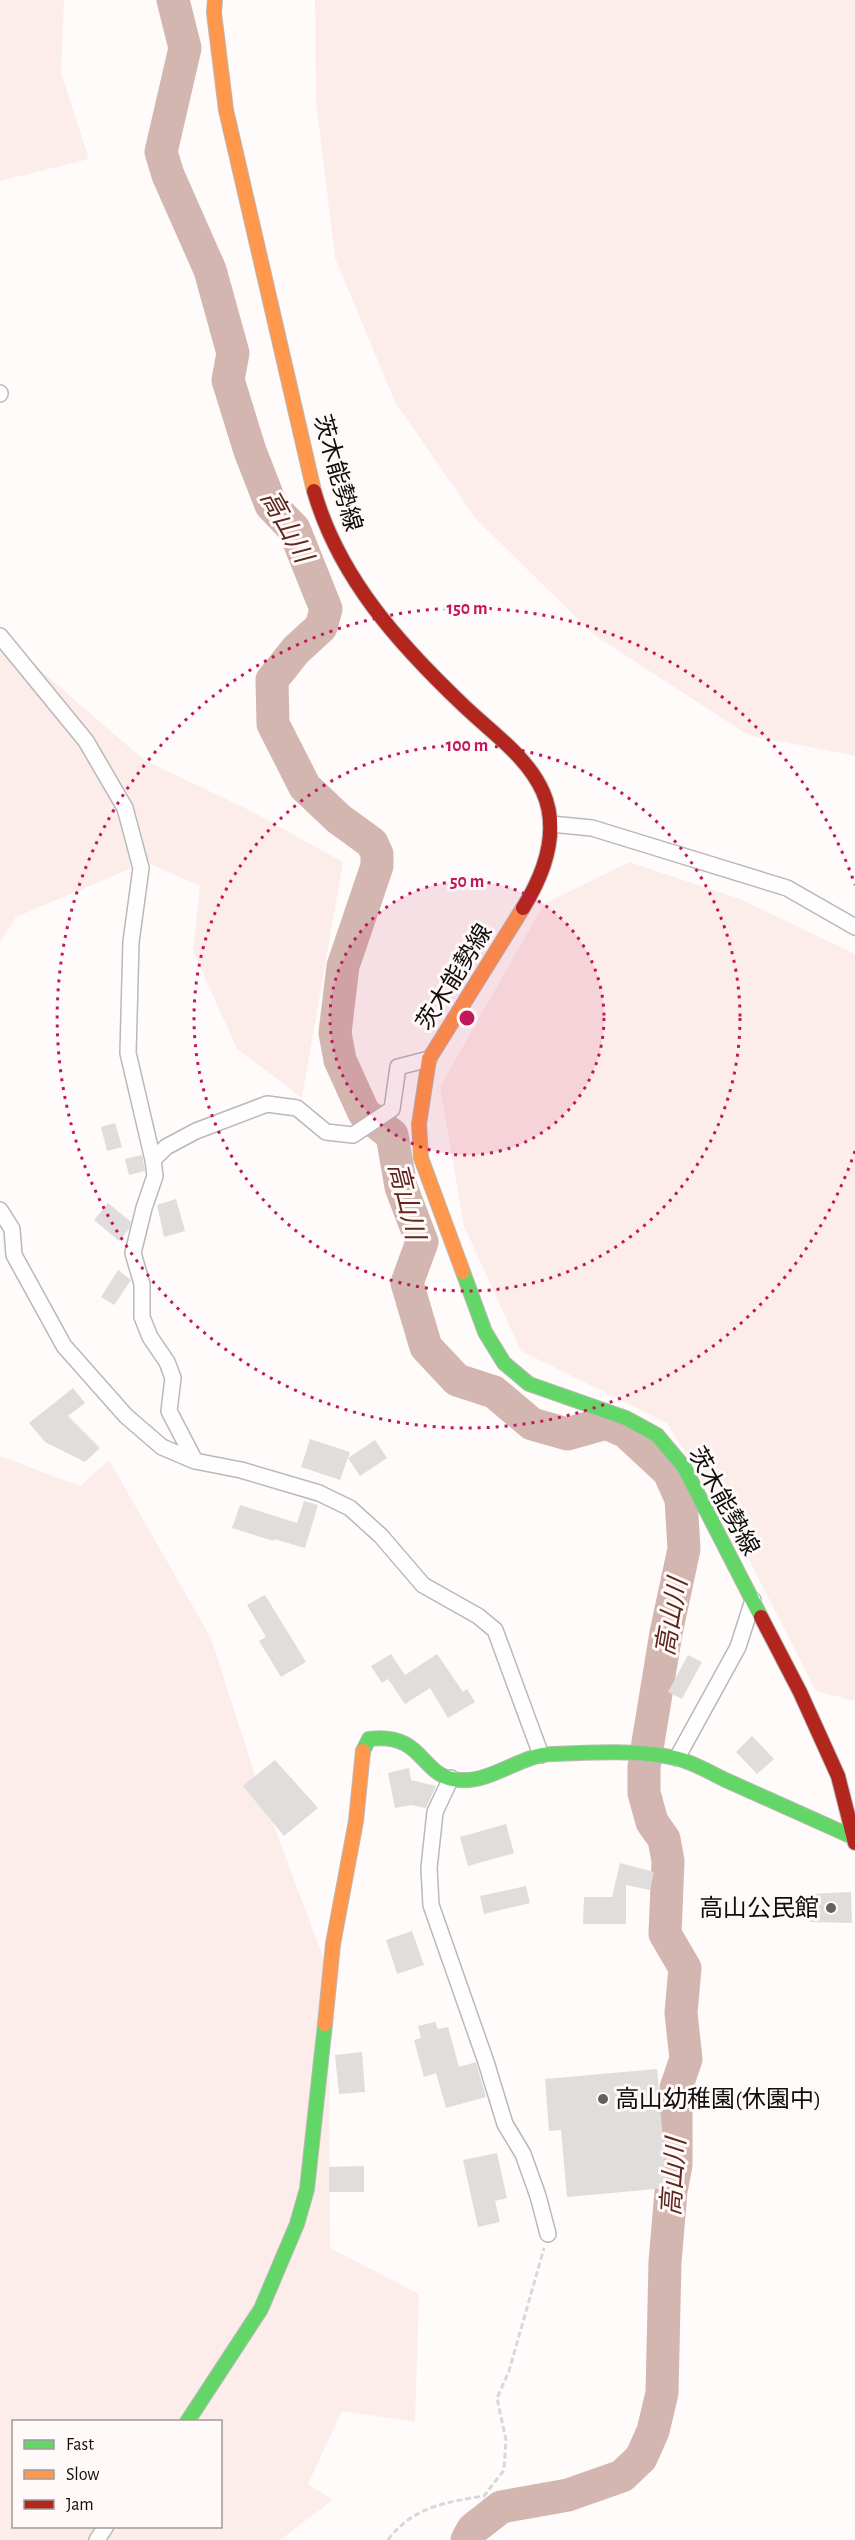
<svg xmlns="http://www.w3.org/2000/svg" width="855" height="2540" viewBox="0 0 855 2540" font-family="'Alegreya Sans','Noto Sans JP',sans-serif">
<rect width="100%" height="100%" fill="#fefbfa"/>
<path fill="#fdedea" fill-rule="evenodd" d="M0,0H64L61,73L89,159L0,181Z
M315,0H855V756L748,735L594,635L476,519L395,402L335,258L316,101Z
M0,635L144,760L247,809L343,862L302,1098L237,1049L193,951L200,886L146,862L16,917L0,942Z
M629,862L740,899L855,954V1701L816,1691L743,1548L667,1423L521,1351L464,1226L440,1087L544,904Z
M0,1456L80,1486L109,1460L211,1638L255,1775L329,1973L330,2248L419,2294L415,2422L342,2411L308,2484L333,2500L280,2540H0ZM14,2422H220V2526H14Z"/>
<g fill="none" stroke-linecap="round" stroke-linejoin="round">
<path stroke="#d3b6b0" stroke-width="33" d="M173,0L185,48L161,152L168,175L210,270L233,353L228,380L250,451L271,505L294,529L326,609L321,627L296,650L272,680L273,724L305,787L339,819L372,843L377,854V866L343,966L335,1033L340,1060L364,1113L392,1135L401,1187L422,1242L407,1283L426,1347L457,1380L494,1392L532,1424L567,1434L606,1423L626,1432L669,1472L681,1499L684,1549L666,1633L644,1767V1793L652,1822L664,1839L668,1861L665,1934L685,1968L681,2013L686,2059L676,2088V2165L671,2191L665,2262L662,2393L653,2431L641,2458L622,2476L568,2495L501,2507L473,2529L467,2540"/>
</g>
<path fill="#e0dddc" d="M115,1123L122,1147L107,1151L101,1127Z
M142,1155L145,1171L129,1175L125,1159Z
M176,1199L185,1231L164,1237L157,1205Z
M108,1203L131,1222L129,1229L119,1241L94,1220Z
M118,1270L131,1280L114,1305L101,1297Z
M73,1388L85,1403L68,1416L100,1448L85,1462L45,1442L29,1423Z
M310,1439L350,1452L340,1480L301,1467Z
M375,1440L387,1458L360,1476L348,1458Z
M304,1501L318,1505L305,1548L274,1539L273,1541L232,1528L240,1505L297,1523Z
M265,1595L306,1662L281,1677L259,1641L266,1637L247,1605Z
M391,1654L405,1675L437,1654L463,1692L467,1689L475,1702L448,1718L430,1688L405,1704L388,1679L382,1683L371,1666Z
M688,1655L702,1662L682,1699L668,1692Z
M752,1736L774,1759L757,1774L736,1752Z
M275,1760L318,1808L284,1836L243,1786Z
M409,1768L411,1780L436,1786L426,1808L411,1805L395,1808L388,1773Z
M506,1824L514,1853L468,1866L460,1837Z
M620,1863L654,1872L650,1890L626,1885V1924H583L584,1897H612Z
M526,1886L530,1903L484,1914L480,1896Z
M851,1892L852,1923L810,1922V1894Z
M412,1931L424,1965L397,1974L386,1940Z
M435,2022L438,2029L448,2027L459,2067L476,2062L486,2097L446,2108L436,2073L424,2077L414,2040L421,2038L418,2026Z
M362,2052L365,2092L339,2094L335,2055Z
M657,2069L667,2188L567,2197L561,2130L549,2131L545,2079Z
M497,2153L507,2198L495,2201L500,2222L478,2227L463,2160Z
M364,2166V2192H329V2167Z"/>
<g fill="none" stroke-linecap="round" stroke-linejoin="round">
<g stroke="#bbb8b7" stroke-width="18">
<path id="street" d="M0,393V394
M0,636L86,741L125,808L141,868L131,942L128,1053L153,1160
M551,824L592,828L787,888L855,927
M0,1210L12,1229L14,1255L64,1346L126,1416L162,1447L195,1461L241,1470L319,1493L350,1508L381,1536L423,1585L478,1616L495,1630L541,1755
M195,1461L169,1411L173,1378L167,1362L150,1337L142,1317V1284L133,1253L144,1208L155,1176L153,1160L166,1147L196,1131L267,1104L297,1108L326,1132L353,1135L392,1109L398,1067L429,1059
M677,1758L738,1647L753,1600
M451,1778L435,1812L429,1868L431,1905L486,2062L505,2124L523,2154L538,2196L548,2234
M97,2540L106,2526"/>
</g>
<g stroke="#bbb8b7" stroke-width="16">
<path id="fast" d="M463,1272L485,1332L504,1363L529,1384L626,1418L657,1435L684,1467L761,1617
M363,1751L369,1739C426,1732 419,1778 460,1780C493,1782 520,1755 552,1754C591,1753 637,1749 675,1758C694,1762 712,1774 730,1782C771,1800 813,1819 855,1838
M187,2422L261,2309L297,2224L307,2189L325,2024"/>
</g>
<g stroke="#bbb8b7" stroke-width="16">
<path id="slow" d="M215,0L214,13L226,110L314,491
M463,1272L421,1158L419,1124L429,1059L523,908
M325,2024L333,1944L356,1821L363,1751"/>
</g>
<g stroke="#bbb8b7" stroke-width="16">
<path id="jam" d="M314,491C339,578 399,644 463,705C491,732 527,756 543,792C560,831 544,874 523,908
M761,1617L800,1692L838,1776L855,1843"/>
</g>
<path stroke="#d9d8d8" stroke-width="3" stroke-dasharray="6 3" stroke-linecap="butt" d="M388,2540C412,2507 446,2502 484,2496L504,2470L506,2440L497,2398L509,2371L544,2248"/>
<use href="#street" stroke="#fffefe" stroke-width="15"/>
<use href="#fast" stroke="#63d668" stroke-width="14"/>
<use href="#slow" stroke="#ff974d" stroke-width="14"/>
<use href="#jam" stroke="#b3261e" stroke-width="14"/>
</g>
<circle cx="467" cy="1018" r="137" fill="#c2185b" fill-opacity=".12"/>
<g fill="none" stroke="#c2185b" stroke-width="3" stroke-dasharray="3 6">
<circle cx="467" cy="1018" r="137"/>
<circle cx="467" cy="1018" r="273"/>
<path d="M855 1151A410 410 0 1 1 855 885"/>
</g>
<g fill="#64605f" stroke="#fffaf9" stroke-width="2">
<circle cx="831" cy="1908" r="6"/>
<circle cx="603" cy="2099" r="6"/>
</g>
<g text-anchor="middle" stroke-width="6" stroke-linejoin="round" paint-order="stroke">
<g font-size="24" fill="#110d0c" stroke="#fffaf9">
<text transform="translate(338 473) rotate(74)" y="8">茨木能勢線</text>
<text transform="translate(454 977) rotate(-58)" y="8">茨木能勢線</text>
<text transform="translate(724 1501) rotate(61)" y="8">茨木能勢線</text>
</g>
<g font-size="24" fill="#110d0c" stroke="#fffaf9" text-anchor="end">
<text x="819" y="1916">高山公民館</text>
<text x="615" y="2107" text-anchor="start">高山幼稚園(休園中)</text>
</g>
<g font-size="26" font-style="italic" fill="#5d281d" stroke="#fffaf9">
<text transform="translate(287 526) rotate(61)" y="9">高山川</text>
<text transform="translate(407 1201) rotate(76)" y="9">高山川</text>
<text transform="translate(671 1617) rotate(-80)" y="9">高山川</text>
<text transform="translate(673 2177) rotate(-86)" y="9">高山川</text>
</g>
</g>
<circle cx="467" cy="1018" r="9" fill="#c2185b" stroke="#fffaf9" stroke-width="3"/>
<g font-size="18" text-anchor="middle" font-weight="bold" fill="#c2185b" stroke="#fffaf9" stroke-width="6" stroke-linejoin="round" paint-order="stroke">
<text x="467" y="614">150 m</text>
<text x="467" y="751">100 m</text>
<text x="467" y="887">50 m</text>
</g>
<rect x="12" y="2420" width="210" height="108" fill="#fffaf9" stroke="#a09b9a" stroke-width="1.5"/>
<rect x="24" y="2440" width="30" height="9" fill="#63d668" stroke="#a09b9a" stroke-width="1.5"/>
<text x="66" y="2450" font-size="18" fill="#110d0c">Fast</text>
<rect x="24" y="2470" width="30" height="9" fill="#ff974d" stroke="#a09b9a" stroke-width="1.5"/>
<text x="66" y="2480" font-size="18" fill="#110d0c">Slow</text>
<rect x="24" y="2500" width="30" height="9" fill="#b3261e" stroke="#a09b9a" stroke-width="1.5"/>
<text x="66" y="2510" font-size="18" fill="#110d0c">Jam</text>
</svg>
